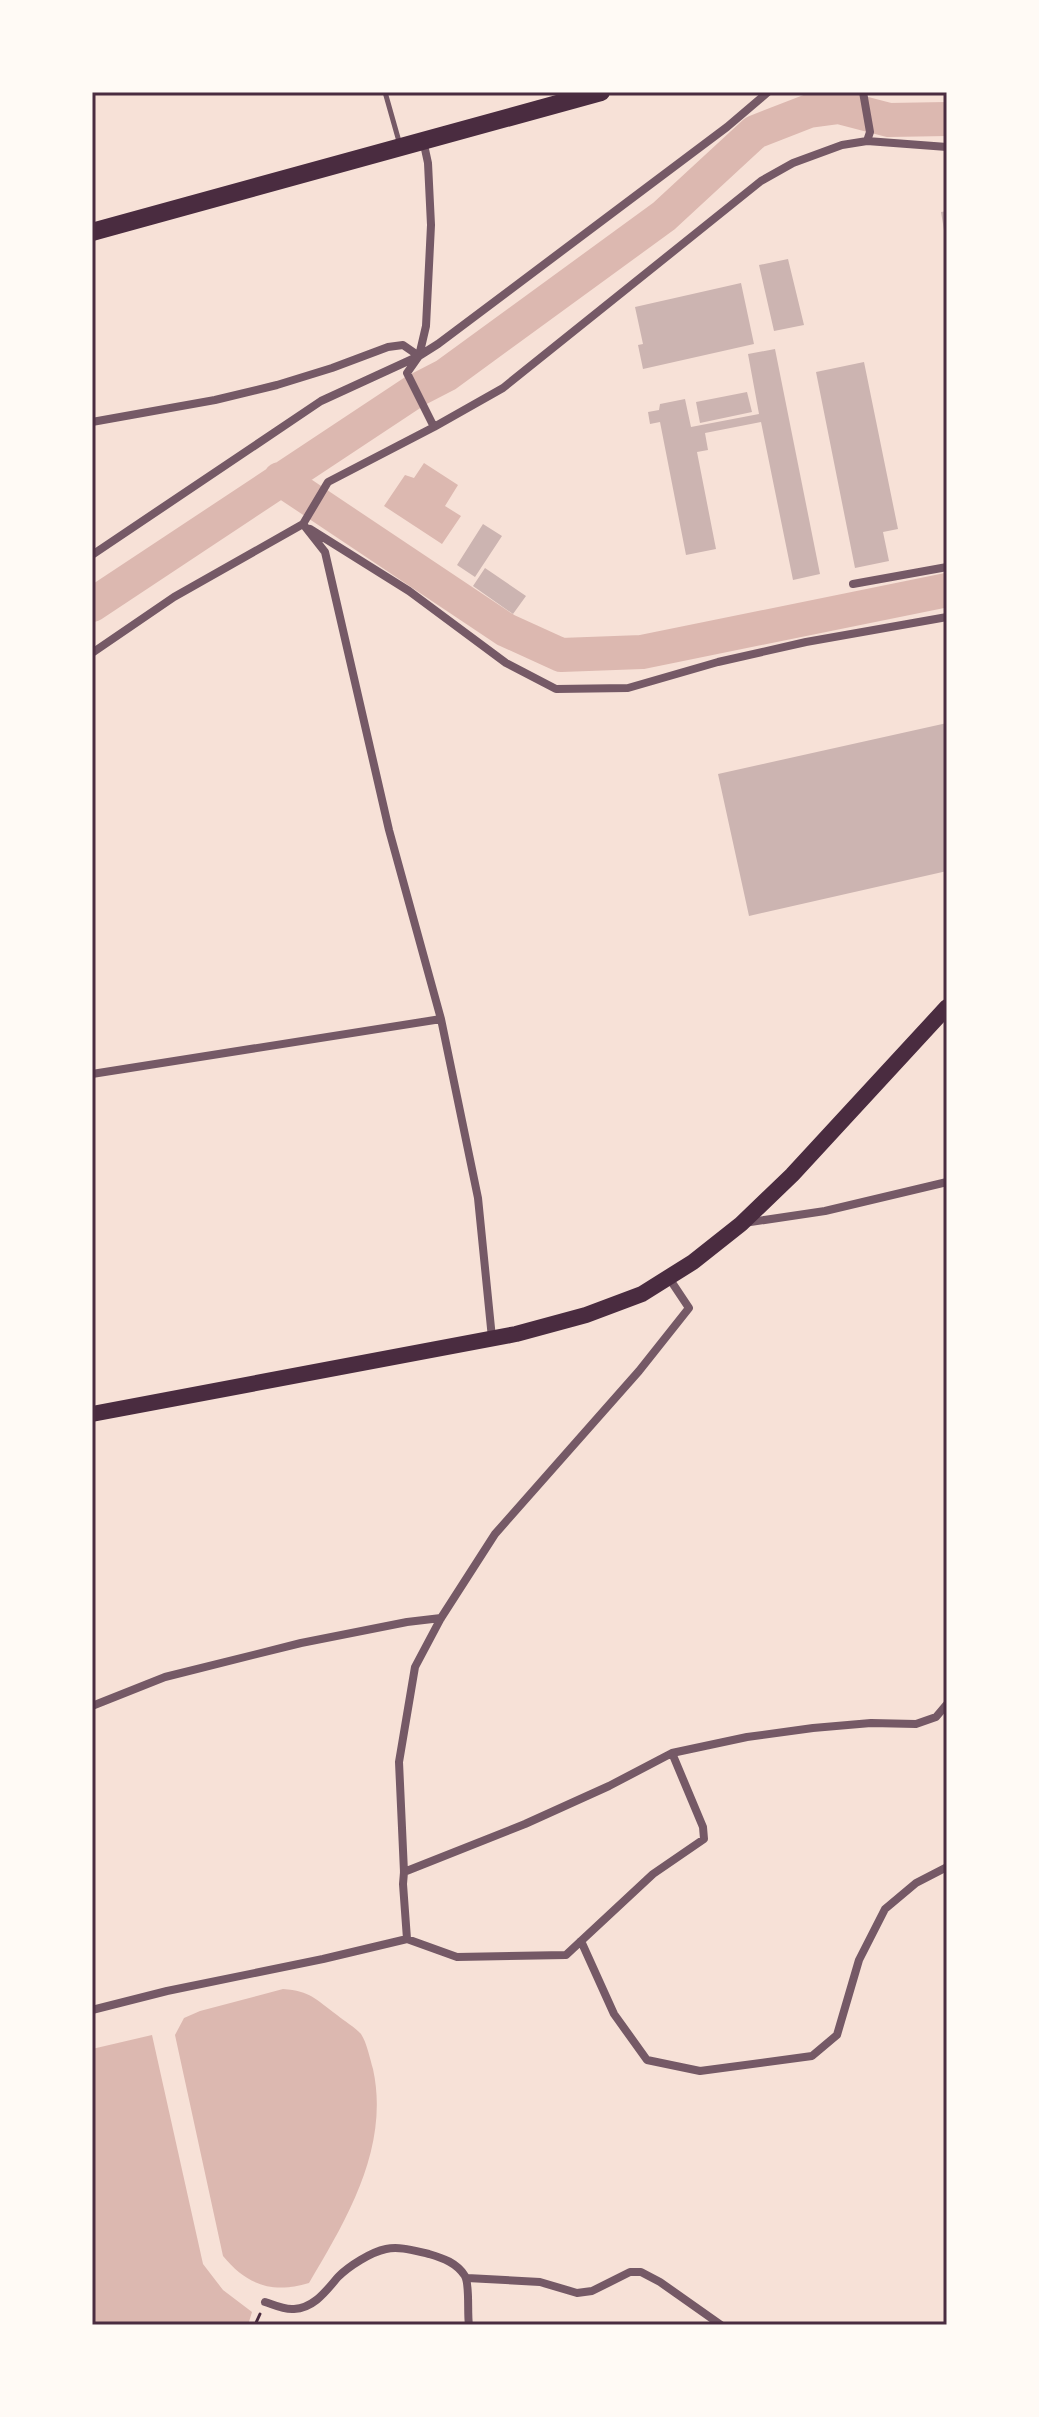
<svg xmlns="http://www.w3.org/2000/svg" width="1039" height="2417" viewBox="0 0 1039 2417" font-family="'Work Sans',sans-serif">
<rect width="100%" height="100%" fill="#f7e1d7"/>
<path fill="#dcb8b0" d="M424,463L458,485L445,506L461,516L442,544L384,506L405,475L414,478Z
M283,1989C311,1991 315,1999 337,2015C344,2021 355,2027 361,2034C367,2043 370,2059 373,2069C390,2147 347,2219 309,2283C272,2294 247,2285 223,2256L175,2035L184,2018L200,2011Z
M152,2035L203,2264L223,2290L252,2312L248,2325H92V2049Z"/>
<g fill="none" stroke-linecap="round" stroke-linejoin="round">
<path stroke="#dcb8b0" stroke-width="34" d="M280,479L506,630L561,655L642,652L947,590
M92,605L415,391L446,375L664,216L755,132L809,111L839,107L889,120L947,119"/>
</g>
<path fill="#ccb4b1" d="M947,211V236H945L941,212Z
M788,259L804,325L774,331L759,265Z
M741,283L754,344L643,369L638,345L643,344L635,307Z
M775,349L820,574L793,580L761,422L705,433L708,450L697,452L716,549L686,555L660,422L650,424L648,412L659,410L660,404L685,399L691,427L759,414L748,354Z
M864,362L898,529L883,532L889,561L855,568L816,372Z
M747,392L752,412L700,423L696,402Z
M483,524L502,536L475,577L457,565Z
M485,568L526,596L513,614L473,586Z
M947,723V871L749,916L718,774Z"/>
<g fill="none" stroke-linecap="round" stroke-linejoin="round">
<path stroke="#4a2c40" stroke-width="3" d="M255,2325L260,2314"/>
<path stroke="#755966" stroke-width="5" d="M385,92L400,145"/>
<path stroke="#755966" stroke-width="8" d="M863,92L870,132L867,141
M423,140L428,163L431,225L426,326L419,356L407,373L434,427
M92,422L215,400L277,385L332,368L388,347L403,345L419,356
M303,524L325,552L389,830L441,1019L478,1198L492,1338
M310,529L409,591L506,663L556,689L628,688L718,662L806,642L947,617
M92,555L321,401L419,356L438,344L727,127L768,92
M853,584L947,567
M92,653L174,597L303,524L328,482L434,427L503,388L761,181L793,163L842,145L867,141L947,147
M92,1074L441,1019
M744,1223L825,1211L947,1182
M92,1706L165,1677L301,1643L407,1622L441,1618
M404,1872L525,1824L609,1786L672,1753L747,1737L813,1728L871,1723L916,1724L936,1717L947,1704
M407,1939L403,1884L404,1872L399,1762L415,1667L441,1618L495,1534L639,1371L689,1308L669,1278
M581,1941L614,2014L647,2060L700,2071L812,2056L837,2035L859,1960L885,1909L916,1883L947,1867
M92,2010L167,1991L323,1959L407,1939L457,1957L566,1955L653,1874L704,1839L703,1827L672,1753
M467,2278L540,2282L577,2293L592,2291L630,2272H641L660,2282L721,2325
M265,2302C274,2305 284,2310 294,2309C314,2308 326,2291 338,2277C349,2266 371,2252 386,2249C400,2246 415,2251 429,2254C443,2258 457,2263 465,2276C470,2285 467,2313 469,2325"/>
<path stroke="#4a2c40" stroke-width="16" d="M92,1414L516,1334L586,1315L642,1294L693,1262L741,1224L792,1175L947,1007"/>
<path stroke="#4a2c40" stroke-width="18" d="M92,232L601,92"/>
</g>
<rect width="1039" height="2417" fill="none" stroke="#fffaf5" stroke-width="188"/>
<rect x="94" y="94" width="851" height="2229" fill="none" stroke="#4a2c40" stroke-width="3"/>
</svg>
